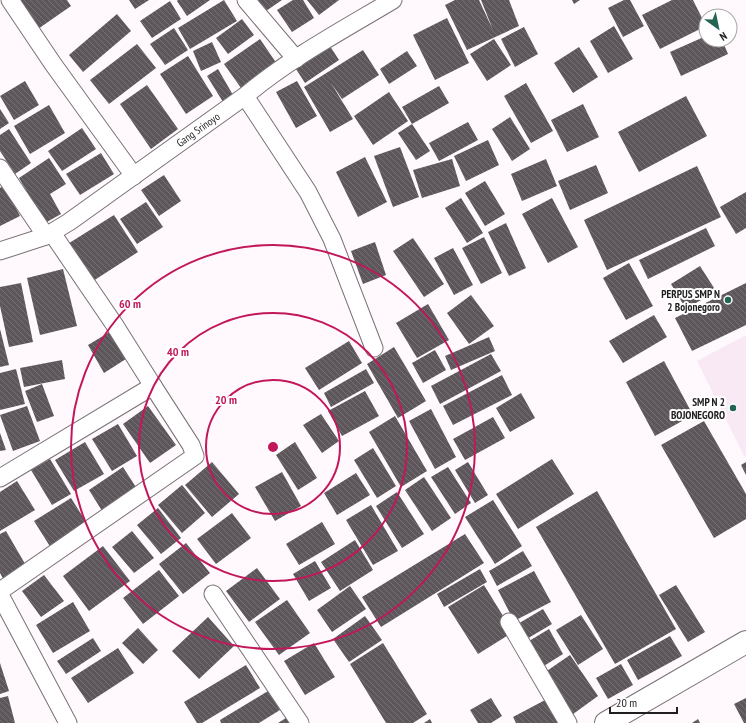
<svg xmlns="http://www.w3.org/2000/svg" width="746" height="723" viewBox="0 0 746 723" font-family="'PT Sans Narrow',sans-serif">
<defs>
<pattern id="building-back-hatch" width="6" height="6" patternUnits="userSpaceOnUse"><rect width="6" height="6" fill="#5d565b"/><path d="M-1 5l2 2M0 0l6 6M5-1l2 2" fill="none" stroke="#757073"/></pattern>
</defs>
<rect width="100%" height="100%" fill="#fff9fd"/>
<path fill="#f9e9f4" d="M746,335V455L744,456L697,361Z"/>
<path fill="url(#building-back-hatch)" d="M18,0H67L71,6L38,29Z
M129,0H149L135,9Z
M178,0H210L187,16L177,1Z
M224,0L237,21L190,49L178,28Z
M258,0H282L266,11Z
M293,0H303L314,18L292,32L277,10Z
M307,0H339L319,15Z
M455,0H479L493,30L481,0H509L519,26L467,50L445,5Z
M572,0H580L574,4Z
M624,0H630L644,26L623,37L608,8Z
M672,0H693L706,26L660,49L642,15Z
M170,1L181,19L152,38L140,21Z
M117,14L131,31L83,72L69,55Z
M447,18L469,63L435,80L413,35Z
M242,19L254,35L228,54L216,38Z
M614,26L633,59L608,73L590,41Z
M524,27L538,54L515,67L501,39Z
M174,28L188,50L165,65L150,44Z
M706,36V40H722L728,54L681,76L670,52Z
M260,39L277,64L241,88L224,64Z
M494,39L511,65L487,81L470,54Z
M212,42L221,62L201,71L193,51Z
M328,43L339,60L305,83L294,66Z
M137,44L156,68L109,104L90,80Z
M579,47L598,77L573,93L554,63Z
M363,50L379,75L342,99L331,83L353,119L330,132L304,87Z
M407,51L417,66L389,84L380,69Z
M188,56L213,96L186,114L160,74Z
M218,69L233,95L223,102L207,76Z
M25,81L39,105L14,120L0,96Z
M297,81L317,116L296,128L276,92Z
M526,83L553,131L531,143L504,96Z
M147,85L178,129L151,149L120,104Z
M439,86L449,103L412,124L402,107Z
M389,92L408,121L373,145L354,116Z
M686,96L707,136L639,172L618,132Z
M583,104L599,137L567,152L551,120Z
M49,105L65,133L30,154L14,126Z
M0,109L9,123L0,129Z
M510,117L530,149L512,161L492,129Z
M468,122L478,140L439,161L429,143Z
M412,124L430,151L416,160L398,133Z
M82,128L96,149L62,171L48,151Z
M9,129L31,163L15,174L0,151V135Z
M488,140L499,165L466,181L454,156Z
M400,147L419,197L393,207L374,156Z
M101,153L114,174L80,195L66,174Z
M365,157L387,202L358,217L336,172Z
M49,158L66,184L50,194L61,214L45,223L19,178Z
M452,159L460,186L422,198L413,170Z
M546,159L557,186L522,201L511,174Z
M596,165L608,193L570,210L558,181Z
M697,166L721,217L607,270L584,220Z
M164,175L181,201L159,216L141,190Z
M485,181L505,214L485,226L465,193Z
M4,185L20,216L0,226V188Z
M746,192V228L736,234L720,207Z
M461,198L483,233L467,243L445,208Z
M552,198L578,247L548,263L522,214Z
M146,202L163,227L137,244L120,219Z
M114,215L138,252L90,283L66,245Z
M506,223L526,268L509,276L488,232Z
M706,228L715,246L648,279L639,260Z
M484,237L502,273L481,284L462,248Z
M413,238L444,284L424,297L393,251Z
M375,242L386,275L363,284L351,251Z
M453,248L473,285L454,295L434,258Z
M629,263L653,306L626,320L603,278Z
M700,266L716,291L686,309L671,284Z
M63,269L77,326L40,335L27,278Z
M21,283L33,342L9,347L0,306V287Z
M746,283V325L692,351L675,318Z
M471,295L494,326L469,344L447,313Z
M428,304L449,340L417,358L396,323Z
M654,315L667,337L623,363L609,341Z
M0,329L9,365L0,367Z
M113,330L129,357L104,373L88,345Z
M489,337L495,351L451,370L445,356Z
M349,341L362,363L319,390L305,368Z
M394,347L426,401L398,418L367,364Z
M435,350L446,370L423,383L412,363Z
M491,354L501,371L440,404L431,386Z
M62,360L65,379L24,387L20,368Z
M664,361L693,415L655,436L626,382Z
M16,369L25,404L0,410V373Z
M366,369L374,383L331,407L324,393Z
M502,375L512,395L453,425L443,406Z
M42,384L54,416L37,422L25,391Z
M365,391L379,416L342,436L328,411Z
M521,393L535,418L510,432L496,408Z
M27,406L40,441L13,451L0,415Z
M148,406L176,445L150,463L123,424Z
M431,409L456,457L435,469L409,421Z
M321,414L339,441L322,453L303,425Z
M395,416L427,471L401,487L369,432Z
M493,417L505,438L465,460L453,439Z
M704,421L746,494V519L714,538L661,445Z
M118,424L137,456L112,471L92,439Z
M0,433L6,450L0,451Z
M85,442L104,474L74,491L55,460Z
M295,442L317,478L298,490L276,455Z
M373,448L396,486L377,498L354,460Z
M50,459L71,494L52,505L31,470Z
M552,459L574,494L518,529L496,494Z
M212,462L239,494L212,517L185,485Z
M468,462L488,495L475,503L455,470Z
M746,462V475L741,465Z
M123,467L139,492L104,514L89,490Z
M448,467L471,503L455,514L431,477Z
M282,472L301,506L275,521L255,487Z
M356,473L370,495L337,515L324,493Z
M424,477L451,518L432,531L405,490Z
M17,481L35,510L0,531V492Z
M182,485L205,513L182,533L158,505Z
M597,491L676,629L615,664L536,527Z
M397,492L424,534L402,548L376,506Z
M71,498L88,525L51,548L34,521Z
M493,500L522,546L495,564L465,517Z
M371,505L398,551L373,565L346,520Z
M158,508L181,538L161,554L137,525Z
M232,513L251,538L216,564L197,539Z
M322,522L335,544L299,565L286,544Z
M6,531L28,569L5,582L0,573V534Z
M132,531L154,558L134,573L112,547Z
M465,534L484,563L381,627L362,597Z
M355,540L373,570L340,591L321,562Z
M186,543L210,573L183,594L159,564Z
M103,546L130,581L89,611L63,576Z
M523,551L532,566L497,586L489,571Z
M315,561L331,588L309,601L293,574Z
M257,568L280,599L249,622L226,591Z
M480,569L487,582L444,607L437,594Z
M159,570L179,596L143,624L123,598Z
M534,571L551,602L514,621L498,590Z
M44,575L64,601L41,617L22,591Z
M484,585L513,632L478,654L448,607Z
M676,585L705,632L688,642L659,595Z
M350,586L366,609L332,632L317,610Z
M287,600L310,633L279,655L255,622Z
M73,602L90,631L53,653L36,625Z
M543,609L552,624L525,640L516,625Z
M581,615L603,649L578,665L556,630Z
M365,616L382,640L349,662L333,639Z
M208,617L234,646L199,679L172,651Z
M138,628L158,650L143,664L122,643Z
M549,629L563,654L539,669L524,644Z
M670,636L682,656L638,680L627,660Z
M93,638L101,651L66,674L57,661Z
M314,643L335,677L305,695L284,661Z
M383,643L427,714L413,723H386L350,664Z
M118,648L134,673L88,703L71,678Z
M570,655L598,696L569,717L541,675Z
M0,663L9,691L0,694Z
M621,664L633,685L608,699L596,678Z
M246,665L260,688L202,723H197L184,702Z
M268,691L280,710L259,723H221L220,720Z
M8,696L15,723H0V698Z
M491,698L502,716L491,723H478L470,710Z
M746,698V723H744L734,704Z
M547,699L560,723H516L513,717Z
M286,718L289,723H278Z
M430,719L432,723H424Z
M698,719L700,723H692Z"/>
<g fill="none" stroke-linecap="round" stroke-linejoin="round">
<g stroke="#787176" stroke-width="19">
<g id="street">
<path d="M10,0L53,64L134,176"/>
<path d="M246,0L296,59"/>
<path d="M245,96L308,192L332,239L374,348"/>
<path d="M0,168L46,236"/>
<path id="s1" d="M0,251L46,236L69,222L245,96C290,58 343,30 393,0"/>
<path d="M0,478L153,386L114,324L52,233"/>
<path d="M0,591L195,456L191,445L153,386"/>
<path d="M213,594L300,723"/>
<path d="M0,595L68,723"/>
<path d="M509,622L568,723"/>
</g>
</g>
<g stroke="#787176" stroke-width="24">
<path id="primary" d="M606,723L746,642"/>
</g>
<use href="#street" stroke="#fff" stroke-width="17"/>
<use href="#primary" stroke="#fff" stroke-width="22"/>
</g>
<g fill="none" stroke="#c2185b" stroke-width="2">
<circle cx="273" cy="447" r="67"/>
<circle cx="273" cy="447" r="134"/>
<circle cx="273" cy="447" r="202"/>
</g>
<g fill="#236554" stroke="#fff" stroke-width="1.5">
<circle cx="728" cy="300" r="4"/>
<circle cx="733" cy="408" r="4"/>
</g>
<g text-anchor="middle" stroke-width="4" stroke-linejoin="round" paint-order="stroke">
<g font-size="11" fill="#211e20" stroke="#fff">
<text dy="4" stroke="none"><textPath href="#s1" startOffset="234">Gang Srinoyo</textPath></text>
</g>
<g font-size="11" font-weight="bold" fill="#211e20" stroke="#fff" text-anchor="end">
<text x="720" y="298">PERPUS SMP N<tspan x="720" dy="13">2 Bojonegoro</tspan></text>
<text x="725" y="406">SMP N 2<tspan x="725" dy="13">BOJONEGORO</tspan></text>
</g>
</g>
<circle cx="273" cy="447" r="6" fill="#c2185b" stroke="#fff" stroke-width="2"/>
<g font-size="12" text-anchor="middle" font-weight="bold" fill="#c2185b" stroke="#fff" stroke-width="4" stroke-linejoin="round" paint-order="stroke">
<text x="130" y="308">60 m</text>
<text x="178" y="356">40 m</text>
<text x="226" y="404">20 m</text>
</g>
<g transform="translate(718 28) rotate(147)"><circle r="19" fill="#ffffff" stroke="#a6a5a6"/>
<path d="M0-3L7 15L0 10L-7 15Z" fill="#236554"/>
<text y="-6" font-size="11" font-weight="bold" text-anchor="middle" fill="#211e20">N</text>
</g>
<path d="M610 707v6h67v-6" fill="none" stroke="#211e20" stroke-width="2"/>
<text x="616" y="707" font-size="12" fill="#211e20" stroke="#ffffff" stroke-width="3" paint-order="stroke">20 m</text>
</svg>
